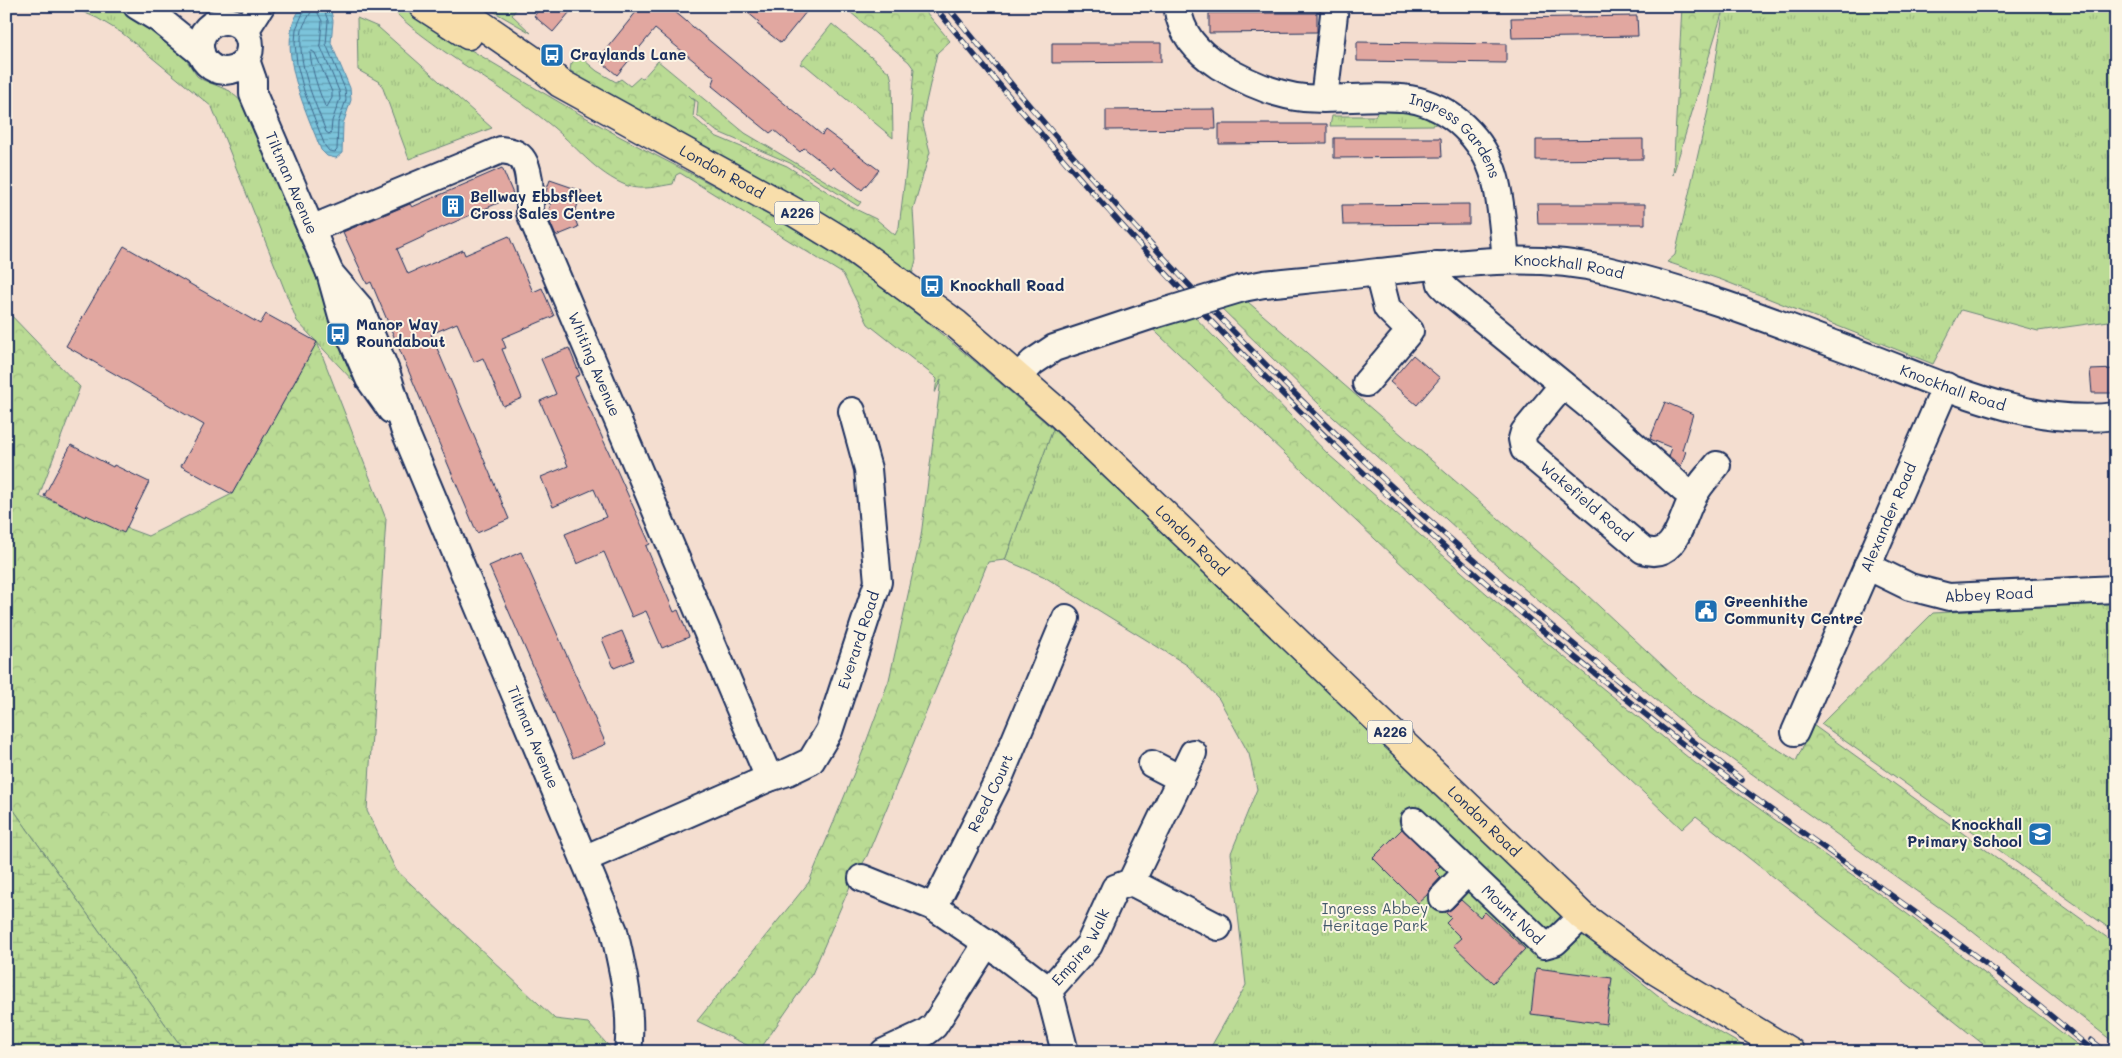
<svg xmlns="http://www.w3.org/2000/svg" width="2122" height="1058" viewBox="0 0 2122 1058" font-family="Mali,sans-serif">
<defs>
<pattern id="grass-tufts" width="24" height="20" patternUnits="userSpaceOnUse" patternTransform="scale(1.25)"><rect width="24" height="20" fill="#badb94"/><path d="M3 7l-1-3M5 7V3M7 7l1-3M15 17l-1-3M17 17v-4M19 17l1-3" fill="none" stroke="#9fbc82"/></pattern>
<pattern id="forest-crowns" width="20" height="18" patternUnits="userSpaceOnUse" patternTransform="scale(1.25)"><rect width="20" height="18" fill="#badb94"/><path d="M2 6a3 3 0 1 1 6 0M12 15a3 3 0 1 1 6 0" fill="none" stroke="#9fbc82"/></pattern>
<pattern id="wetland-marsh" width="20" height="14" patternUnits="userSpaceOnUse" patternTransform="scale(1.25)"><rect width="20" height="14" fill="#badb94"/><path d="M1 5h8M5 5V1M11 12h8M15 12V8" fill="none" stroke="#9fbc82"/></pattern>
<pattern id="water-rules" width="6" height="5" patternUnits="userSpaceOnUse" patternTransform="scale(1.25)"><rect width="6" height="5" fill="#7bc4db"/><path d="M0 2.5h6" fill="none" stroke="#64a0b5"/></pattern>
</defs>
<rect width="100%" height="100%" fill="#f4ded0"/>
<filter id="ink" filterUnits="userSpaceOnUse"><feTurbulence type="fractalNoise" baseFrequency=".02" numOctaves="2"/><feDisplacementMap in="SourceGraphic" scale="10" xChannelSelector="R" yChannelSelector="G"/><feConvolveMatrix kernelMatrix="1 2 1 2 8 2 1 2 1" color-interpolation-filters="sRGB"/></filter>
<g filter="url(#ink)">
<path fill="url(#grass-tufts)" stroke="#6a8579" d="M77,6H116L158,31L179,49L197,76L203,80L230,91L245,105L263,144L272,173L285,197L335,317L328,321L355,383L297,321L212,107L122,33L97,18L83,12Z
M484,6H511L516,9L512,15L531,33Z
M1729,6H2116V320L2038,331L1961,310L1933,364L1722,280L1667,262L1675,255L1709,106L1724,7Z
M357,18L378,27L492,128L409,159L381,83L358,70Z
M832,24L890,73L892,81L893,138L804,64L802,65L800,64Z
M1378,111L1417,113L1438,123L1433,125L1330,126L1332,116H1375Z
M1053,429L1443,799L1499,849L1583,935L1665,1001L1754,1052H1208L1246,985L1231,853L1257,789L1249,754L1219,699L1187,665L1043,576L1005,560Z
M2116,602V933L1821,724L1933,613Z"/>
<path fill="url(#forest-crowns)" stroke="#6a8579" d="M391,6H402L428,25C491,61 553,100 617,135C688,173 764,209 832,253C911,305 982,367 1053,429L1005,560L988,562L867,856L851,884L812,974L759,1051L697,1021L809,882L861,756L889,680L921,536L941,379L935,393L937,379L934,376L868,324L843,274L680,173L676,175L673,184C660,186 641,191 628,186C595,174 575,144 548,123C516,97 480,76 445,52C434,44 395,17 391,6Z
M843,6H921L950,41L937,53L922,120L930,152L913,209L916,260L912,275L588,85L570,70L571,64L579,56L597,71L616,82L621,79L630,86L640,77L643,78L658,61L745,133L861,202L858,206L790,163L716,131L697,115L698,102L688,95L695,101L693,117L715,136L787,166L851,207L876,219L895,235L899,227L906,170L914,69L909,62Z
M1682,6H1729L1724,7L1673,175Z
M1225,293L1248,302L1586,594L1693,694L1796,761L1813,725L2116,944V1044L1968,928L1699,736L1508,575L1324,409L1210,297Z
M1183,305L1329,455L1495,601L1695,763L1906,913L2087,1052H1993L1696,816L1682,829L1141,318Z
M6,310L80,387L39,496L148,536L232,494L317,342L386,519L367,811L396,870L555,1019L588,1023L614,1052H185L6,799Z"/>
<path fill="url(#wetland-marsh)" stroke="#6a8579" d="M6,799L185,1052H6Z"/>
<path fill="url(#water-rules)" stroke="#5588a9" d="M303,6H326L331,11L333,21L331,43L350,88L351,100L343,124L342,153L336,158L327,156L321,150C307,112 271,41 303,6Z"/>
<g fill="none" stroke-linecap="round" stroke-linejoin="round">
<path stroke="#416b90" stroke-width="1" d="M306,6L296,29L295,43L297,64L304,91L325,146L329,151L335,152L337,150L338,123L346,100L345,89L326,44L328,21L323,6
M316,9L322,21L320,45L339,91L340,99L332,121L331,132L329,134L326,132C315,101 296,64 302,30C304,22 309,17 312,10Z
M312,51L315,53L332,92V98L327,107L325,106C318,89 312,71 310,53Z"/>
</g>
<path fill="#e1a7a0" stroke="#1b2f5e" d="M542,6H575L553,32L534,16Z
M641,6H668L822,135L825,130L879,170L862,190L833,167L831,169L804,148L800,152L774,130L770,133L712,86L715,78L655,29L617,75L598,59Z
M740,6H811L781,43L757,24L759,22Z
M1209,13H1317V32L1209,33Z
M1637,16L1638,36L1512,38L1511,18Z
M1357,42L1506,44V63L1357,61Z
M1052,43H1161V62L1052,63Z
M1215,109L1216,129L1106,130V110Z
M1219,124H1327V143L1219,144Z
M1334,138H1441L1442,157L1334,158Z
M1643,139V159L1536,160V140Z
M502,168L514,196L425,235V236L397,249L408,274L463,250L465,255L509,236L533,292L542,288L554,316L502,338L506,348L502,349L522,398L503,406L483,358L474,362L457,323L431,334L509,519L477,533L371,282L367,284L343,232L410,204L412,207Z
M550,180L582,191L574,216L578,227L556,236L547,215L551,204L545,202V194Z
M1469,204V224L1343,225L1342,205Z
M1537,204H1645V224H1538Z
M124,246L260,324L266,314L317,342L232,494L181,466L204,425L66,346Z
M569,348L580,375L575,377L650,544L646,546L674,612L678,610L689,637L662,648L646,611L632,617L604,552L577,564L565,534L606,517L594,489L553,507L541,477L568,466L540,401L556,394L541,359Z
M1413,355L1440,378L1417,405L1390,382Z
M2116,369V393H2092L2090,370Z
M1665,402L1693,414L1682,450L1686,451L1681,466L1669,456L1672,448L1650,439Z
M71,445L113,467L114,465L149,482L124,533L86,515L85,517L44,496Z
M521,552L606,744L573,758L489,566Z
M622,631L634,660L614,668L602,639Z
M1402,829L1440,866L1435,871L1441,877L1431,888L1427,895L1418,903L1373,858Z
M1461,900L1480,917L1485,912L1525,949L1493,983L1453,945L1461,938L1446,923L1451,918L1445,912L1453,908Z
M1536,968L1612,978L1606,1024L1531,1014Z"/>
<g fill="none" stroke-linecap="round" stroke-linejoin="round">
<g stroke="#1b2f5e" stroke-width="30">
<g id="minor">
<path d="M137,6L160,20L201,53"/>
<path id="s1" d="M1177,6C1181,34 1196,51 1219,66C1244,81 1274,95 1304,98C1339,101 1375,94 1410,99C1451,106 1484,139 1495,178C1502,204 1503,233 1506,260"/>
<circle cx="225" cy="46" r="25"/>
<path d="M245,31L261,6"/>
<path id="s2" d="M246,60L253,80V94L330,273L342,316L369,379L391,410"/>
<path d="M1324,99L1335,6"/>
<path id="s3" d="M311,229L501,150C506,151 512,151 516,154C532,161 530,198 530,213L769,778"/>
<path d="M1437,265L1441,284L1447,290L1599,414L1683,489L1693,495"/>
<path id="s4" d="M330,273L360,308L386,371L404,429L614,931C623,971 633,1011 628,1052"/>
<path id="s5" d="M1243,288L1264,284C1302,280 1340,277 1378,272C1454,264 1530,252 1606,270C1698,291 1785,326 1874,359C1950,388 2032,427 2116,416"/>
<path d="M1018,377L1033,362L1054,348L1153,315"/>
<path d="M1366,383L1410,331L1387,308L1378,273"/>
<path id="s6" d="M1563,385L1524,432L1522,439L1524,449L1643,550C1677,562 1681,517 1693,497C1699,485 1709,475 1717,465"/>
<path id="s7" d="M1867,566L1910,587L1949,597L2116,589"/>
<path id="s8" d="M1795,732L1946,386"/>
<path d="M1152,764L1181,779"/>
<path id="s9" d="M1414,821L1544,945L1555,942L1582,916"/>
<path id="s10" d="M584,859L769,778L788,772L811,761L829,731L878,582L868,469L852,411"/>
<path d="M862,878L934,907"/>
<path d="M1131,882L1218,927"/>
<path d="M1442,898L1467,872"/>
<path id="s11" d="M1049,990L987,943L934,907L1000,776L1066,618"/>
<path d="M884,1052L925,1033L934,1026L987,943"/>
<path id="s12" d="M1065,1052L1049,990L1089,945L1115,888L1131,882L1193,753"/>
</g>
</g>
<g stroke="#1b2f5e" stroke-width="31">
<g id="major">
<path d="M423,6L468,35"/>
<path id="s13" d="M454,6L538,64L560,83L796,213L850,246L956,324L1061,415L1582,916L1655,970L1790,1052"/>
</g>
</g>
<use href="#minor" stroke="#fcf5e5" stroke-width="26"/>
<use href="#major" stroke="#f8deab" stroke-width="28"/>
<g stroke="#1b2f5e" stroke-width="5.5">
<path id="rail" d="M934,6C1110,222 1300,427 1513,606C1578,660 1643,714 1710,765C1804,836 1903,901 1997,972C2030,998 2062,1025 2095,1052
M947,6C1083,174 1228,335 1387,482C1501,587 1621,684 1742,780
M2091,1040L2106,1052"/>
</g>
<use href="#rail" stroke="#fcf5e5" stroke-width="4" stroke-dasharray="11" stroke-linecap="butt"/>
<g stroke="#1b2f5e" stroke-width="30" stroke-linecap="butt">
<path id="minor-bridge" d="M1153,315L1243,288"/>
</g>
<use href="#minor-bridge" stroke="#fcf5e5" stroke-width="26"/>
</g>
</g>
<defs>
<g id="bus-square" transform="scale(1.25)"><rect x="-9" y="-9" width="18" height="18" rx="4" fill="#1f6fb2" stroke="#fcf5e5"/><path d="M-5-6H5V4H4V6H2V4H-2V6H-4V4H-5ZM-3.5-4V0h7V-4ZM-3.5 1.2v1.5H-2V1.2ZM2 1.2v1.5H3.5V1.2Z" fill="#fff"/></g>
<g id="building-square" transform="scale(1.25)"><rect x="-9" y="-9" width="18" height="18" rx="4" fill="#1f6fb2" stroke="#fcf5e5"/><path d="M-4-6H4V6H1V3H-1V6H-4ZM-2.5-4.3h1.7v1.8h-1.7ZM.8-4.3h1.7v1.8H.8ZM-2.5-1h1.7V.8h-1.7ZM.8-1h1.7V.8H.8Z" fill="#fff"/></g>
<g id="civic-square" transform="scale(1.25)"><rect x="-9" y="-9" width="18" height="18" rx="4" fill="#1f6fb2" stroke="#fcf5e5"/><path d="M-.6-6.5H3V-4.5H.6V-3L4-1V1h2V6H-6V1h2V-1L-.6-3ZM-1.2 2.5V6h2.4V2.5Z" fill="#fff"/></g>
<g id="school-square" transform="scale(1.25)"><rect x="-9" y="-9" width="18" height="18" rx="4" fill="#1f6fb2" stroke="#fcf5e5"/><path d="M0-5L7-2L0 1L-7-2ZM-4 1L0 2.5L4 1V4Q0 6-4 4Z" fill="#fff"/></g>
</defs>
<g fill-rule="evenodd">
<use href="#bus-square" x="552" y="55"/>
<use href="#building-square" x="453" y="206"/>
<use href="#bus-square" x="932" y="286"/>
<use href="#bus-square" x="338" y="334"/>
<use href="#civic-square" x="1706" y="611"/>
<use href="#school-square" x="2040" y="834"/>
</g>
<g text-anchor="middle" stroke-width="4" stroke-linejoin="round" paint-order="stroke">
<g fill="#fcf5e5" stroke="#5e6a86" stroke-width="1">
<rect x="774.5" y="201.5" width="45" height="23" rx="4"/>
<rect x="1367.5" y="720.5" width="45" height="23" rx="4"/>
</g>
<g font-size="14" font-weight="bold" fill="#1b2f5e">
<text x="797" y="218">A226</text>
<text x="1390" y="737">A226</text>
</g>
<g font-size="15" font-weight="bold" fill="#1b2f5e" stroke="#fcf5e5" text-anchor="start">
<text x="570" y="60">Craylands Lane</text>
<text x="470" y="202">Bellway Ebbsfleet<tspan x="470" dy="17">Cross Sales Centre</tspan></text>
<text x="950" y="291">Knockhall Road</text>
<text x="356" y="330">Manor Way<tspan x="356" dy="17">Roundabout</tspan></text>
<text x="1724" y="607">Greenhithe<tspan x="1724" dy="17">Community Centre</tspan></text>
<text x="2022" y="830" text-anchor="end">Knockhall<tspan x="2022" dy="17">Primary School</tspan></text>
</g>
<g font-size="15" fill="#1b2f5e" stroke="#fcf5e5">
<text dy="5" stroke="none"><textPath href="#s1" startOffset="334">Ingress Gardens</textPath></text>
<text dy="5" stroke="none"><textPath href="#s13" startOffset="316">London Road</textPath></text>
<text dy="5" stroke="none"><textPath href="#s2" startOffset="132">Tiltman Avenue</textPath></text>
<text dy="5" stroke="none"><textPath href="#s5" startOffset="328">Knockhall Road</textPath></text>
<text dy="5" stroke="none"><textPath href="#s3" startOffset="449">Whiting Avenue</textPath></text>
<text dy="5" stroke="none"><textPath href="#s5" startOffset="732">Knockhall Road</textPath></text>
<text dy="5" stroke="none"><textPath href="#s6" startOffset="160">Wakefield Road</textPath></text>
<text dy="5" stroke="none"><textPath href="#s8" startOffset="234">Alexander Road</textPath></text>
<text dy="5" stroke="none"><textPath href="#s13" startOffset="916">London Road</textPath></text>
<text dy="5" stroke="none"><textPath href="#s7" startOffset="128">Abbey Road</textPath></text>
<text dy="5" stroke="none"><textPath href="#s10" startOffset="378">Everard Road</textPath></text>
<text dy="5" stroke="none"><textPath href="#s4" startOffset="509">Tiltman Avenue</textPath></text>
<text dy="5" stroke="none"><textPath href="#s11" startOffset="269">Reed Court</textPath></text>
<text dy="5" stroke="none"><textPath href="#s13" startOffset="1321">London Road</textPath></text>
<text dy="5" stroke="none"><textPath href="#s9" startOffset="136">Mount Nod</textPath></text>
<text dy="5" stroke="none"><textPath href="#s12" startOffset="118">Empire Walk</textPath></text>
</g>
<g font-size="15" fill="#435a6c" stroke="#fcf5e5">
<text x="1375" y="914">Ingress Abbey<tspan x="1375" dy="17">Heritage Park</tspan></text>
</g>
</g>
<rect width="2122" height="1058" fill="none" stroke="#fcf5e5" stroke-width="25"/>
<rect x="12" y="12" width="2097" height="1033" fill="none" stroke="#1b2f5e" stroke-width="2" filter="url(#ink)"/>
</svg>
